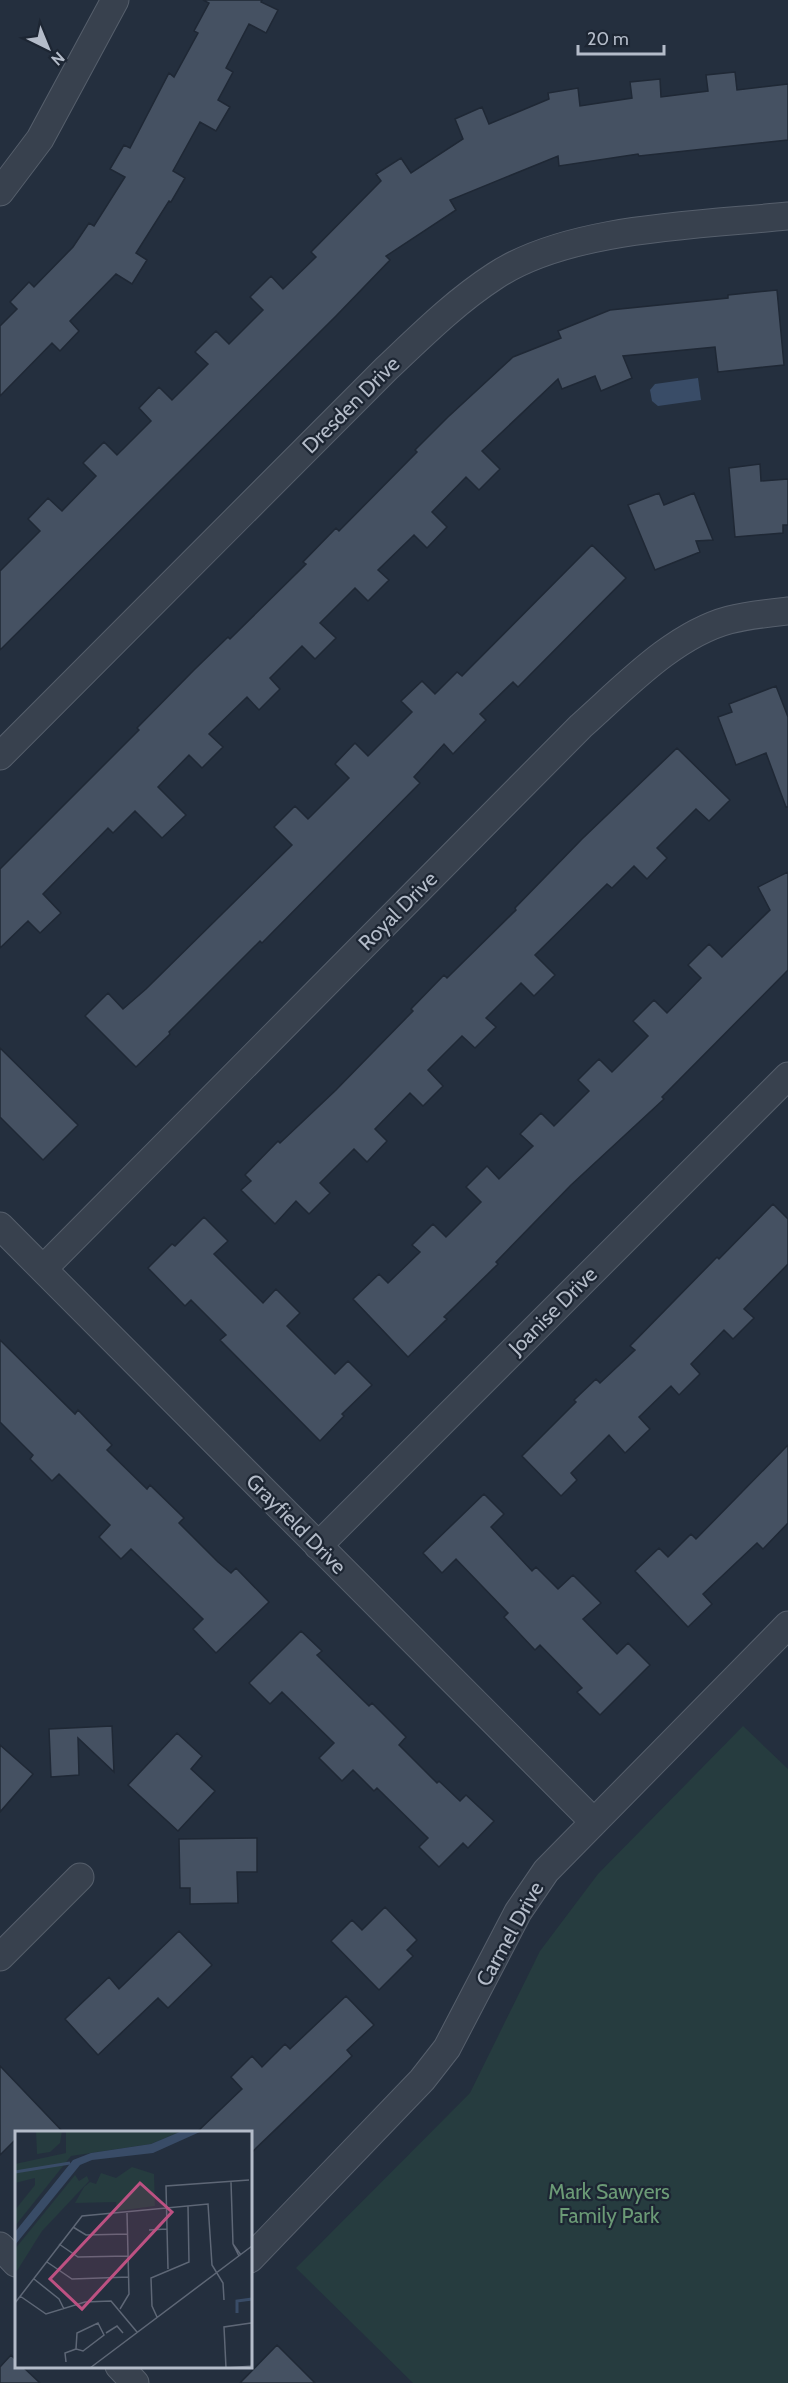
<svg xmlns="http://www.w3.org/2000/svg" width="788" height="2383" viewBox="0 0 788 2383" font-family="Cabin,sans-serif">
<rect width="100%" height="100%" fill="#242f3e"/>
<path fill="#263c3f" d="M743,1726L788,1769V2383H413L296,2268L470,2093L540,1951L598,1874Z"/>
<path fill="#394c67" d="M698,378L701,400L658,406L652,401L650,390L655,384Z"/>
<path fill="#455162" stroke="#1f2835" stroke-width="1.5" d="M203,0H262L261,2L278,10L266,33L249,24L226,68L233,72L218,100L230,107L216,131L200,122L173,171L185,178L171,202L169,201L136,253L147,260L132,284L116,274L70,321L79,331L60,351L52,343L0,396V326L17,309L10,302L29,282L34,287L73,247L89,223L94,226L125,177L110,169L124,145L130,148L169,73L174,77L198,33L194,31L209,3Z
M735,72L737,90L788,84V140L639,156L638,154L559,166L558,156L450,200L456,210L386,256L390,260L336,316L0,650V571L40,531L28,519L48,498L62,511L96,476L83,463L104,442L117,455L151,421L139,408L159,387L172,400L208,364L195,352L216,331L229,344L263,310L250,297L271,276L283,289L316,257L311,252L381,181L376,174L401,158L411,173L463,139L455,119L482,107L489,124L549,99L548,93L578,88L580,106L632,98L630,82L660,79L661,97L708,91L706,75Z
M777,290L784,365L718,372L715,347L623,356L632,378L601,391L595,376L562,389L558,379L482,451L500,469L479,490L466,477L432,512L447,527L427,548L414,535L378,570L389,580L368,601L355,588L320,623L336,638L315,659L302,646L270,678L280,689L259,710L247,697L209,734L223,747L202,768L189,755L158,787L186,815L162,838L135,811L113,833L108,828L43,894L61,913L40,933L28,921L0,948V869L139,730L137,728L194,670L228,637L230,639L306,564L303,562L336,528L339,531L417,452L415,450L448,417L513,357L561,338L558,331L610,310L728,298V295Z
M760,464L761,481L788,479V525H783V533L735,537L729,468Z
M659,493L664,505L694,493L713,540L696,541L700,552L655,570L628,505Z
M592,545L626,578L518,687L513,682L480,714L486,720L453,754L444,744L414,777L420,783L262,943L260,941L169,1032L170,1034L136,1067L85,1016L108,993L123,1009L146,989L292,845L274,827L295,806L308,819L349,778L335,764L355,743L368,756L412,712L401,701L422,681L435,694L457,672L462,676Z
M776,686L788,717V807H786L766,753L736,765L718,717L732,712L729,704Z
M677,748L730,800L709,821L696,809L657,848L667,858L647,879L634,866L612,888L607,884L535,955L555,975L534,996L521,983L486,1018L496,1027L475,1048L462,1036L428,1070L443,1086L423,1106L410,1093L375,1129L387,1141L367,1162L354,1149L320,1183L330,1193L309,1214L296,1201L275,1224L241,1190L251,1181L245,1175L278,1141L280,1143L336,1090L413,1011L411,1009L444,975L447,978L516,910L515,908L582,839Z
M788,872V970L662,1097L664,1099L571,1185L496,1262L498,1264L444,1317L447,1319L408,1357L353,1299L379,1274L388,1283L420,1252L412,1245L433,1224L446,1237L481,1202L466,1187L487,1166L499,1179L533,1146L520,1134L541,1113L554,1126L589,1091L578,1080L599,1059L612,1072L648,1036L633,1021L654,1000L667,1013L701,978L688,965L709,944L722,957L770,910L758,887Z
M0,1048L78,1125L43,1160L0,1117Z
M773,1204L788,1219V1264L744,1309L754,1318L733,1339L724,1330L691,1364L700,1374L679,1395L671,1386L639,1417L650,1429L625,1453L609,1435L571,1473L577,1480L561,1496L522,1456L576,1402L574,1400L596,1379L600,1383L635,1350L630,1346L717,1257L719,1259Z
M204,1217L228,1241L214,1254L263,1303L276,1289L300,1313L287,1326L335,1374L348,1361L372,1385L342,1414L344,1416L320,1441L220,1340L226,1335L191,1300L185,1306L148,1268L172,1244L175,1246Z
M0,1340L75,1414L78,1410L112,1445L107,1450L147,1489L150,1485L184,1518L179,1523L218,1562L231,1573L236,1568L269,1602L216,1653L193,1629L203,1619L131,1549L121,1559L99,1537L110,1525L59,1474L52,1481L30,1459L33,1455L0,1422Z
M788,1445V1523L763,1549L757,1543L703,1594L712,1604L688,1627L635,1571L659,1548L668,1557L691,1534L696,1539Z
M484,1494L504,1514L491,1527L532,1571L536,1567L558,1589L573,1575L601,1603L583,1619L617,1654L628,1643L650,1665L600,1715L577,1692L582,1688L540,1645L535,1650L504,1617L508,1613L456,1559L442,1573L423,1553Z
M301,1631L322,1651L317,1655L369,1706L372,1703L406,1737L399,1745L437,1783L439,1781L460,1801L466,1795L494,1821L468,1848L463,1843L439,1867L419,1847L428,1838L377,1788L374,1791L353,1770L342,1781L319,1758L334,1743L282,1692L270,1704L249,1683Z
M112,1726L114,1772L78,1738L79,1775L51,1777L49,1729Z
M177,1733L202,1756L191,1769L215,1791L178,1831L128,1785Z
M0,1745L33,1774L0,1812Z
M257,1838V1872H237L238,1903L190,1904V1888H180L179,1839Z
M385,1907L417,1940L407,1950L413,1956L379,1990L331,1941L352,1920L362,1930Z
M179,1931L212,1965L168,2008L158,1998L98,2055L65,2019L109,1977L119,1989Z
M346,1996L374,2025L347,2050L352,2056L250,2154V2133H196L242,2089L231,2077L252,2056L262,2067L285,2044L290,2049Z
M0,2066L64,2133H16V2139L0,2155Z
M277,2345L315,2383H240Z
M11,2355L16,2360V2367H23L40,2383H0V2367Z"/>
<g fill="none" stroke-linecap="round" stroke-linejoin="round">
<g stroke="#565f6c" stroke-width="29">
<path id="minor" d="M0,192L40,139L115,0
M0,756L387,368C422,335 455,302 495,276C569,227 700,225 788,216
M0,1226L593,1821
M43,1269L581,726C624,688 673,635 729,620C748,615 769,613 788,611
M318,1546L788,1076
M0,1957L80,1877
M0,2246L16,2263
M250,2259L422,2080L447,2048L518,1912L546,1871L788,1625
M119,2366L135,2383"/>
</g>
<use href="#minor" stroke="#38414e" stroke-width="27"/>
</g>
<g text-anchor="middle" stroke-width="4.5" stroke-linejoin="round" paint-order="stroke">
<g font-size="21" fill="#b4bcc9" stroke="#1d2633">
<text transform="translate(351 405) rotate(-45)" y="7">Dresden Drive</text>
<text transform="translate(398 911) rotate(-45)" y="7">Royal Drive</text>
<text transform="translate(553 1311) rotate(-45)" y="7">Joanise Drive</text>
<text transform="translate(296 1524) rotate(45)" y="7">Grayfield Drive</text>
<text transform="translate(510 1934) rotate(-61)" y="7">Carmel Drive</text>
</g>
<g font-size="21" fill="#6b9a76" stroke="#1d2633">
<text x="609" y="2199">Mark Sawyers<tspan x="609" dy="24">Family Park</tspan></text>
</g>
</g>
<g transform="translate(15 2131)">
<rect width="237" height="237" fill="#242f3e"/>
<path d="M21,0H47L45,12L35,21L22,23ZM51,0H167L136,13L56,25L0,95V79L20,54V47L0,52V33L51,22ZM117,36L139,43L140,75L102,80L101,71L60,72L69,56L75,51L81,53L86,42L101,47ZM60,44L64,50L72,45L74,50L27,100L0,143V118Z" fill="#263c3f"/>
<path d="M167,0H187L138,22L77,29L65,34L0,114V101L58,29L76,22L136,13Z" fill="#394c67"/>
<path fill="none" stroke="#394c67" stroke-width="3" d="M0,41L55,32M222,182V170L237,168"/>
<path fill="none" stroke="#5e6776" stroke-width="1.5" d="M216,51L218,113M58,96L71,104L112,103M134,99L152,98M44,113L63,126L113,125M224,125L218,113L226,124M32,131L57,148L114,146M153,138L151,55L234,49M19,148L44,168L49,178M5,165L31,183L70,171L96,170L122,201M0,172L67,85L193,73L197,134L208,152L209,169M105,178L114,163L112,82M142,186L137,175L136,147L174,131L173,75M83,192L89,204L68,220L61,218L62,202ZM91,202L102,195L108,202M51,231L50,222L61,218M75,237L237,115M211,237L209,196L236,192M212,237L237,235"/>
<path fill="#bd5182" fill-opacity="0.15" stroke="#bd5182" stroke-width="3" d="M125,52L157,81L67,178L35,148Z"/>
<rect width="237" height="237" fill="none" stroke="#b4bcc9" stroke-width="3"/>
</g>
<g transform="translate(48 48) rotate(137)" stroke="#1d2633" stroke-width="4.5" paint-order="stroke">
<path d="M0-4.5L10 22L0 15L-10 22Z" fill="#b4bcc9"/>
<text y="-9" font-size="16" font-weight="bold" text-anchor="middle" fill="#b4bcc9">N</text>
</g>
<path d="M578 45v9h86v-9" fill="none" stroke="#b4bcc9" stroke-width="3"/>
<text x="587" y="45" font-size="18" fill="#b4bcc9" stroke="#1d2633" stroke-width="4.5" paint-order="stroke">20 m</text>
</svg>
